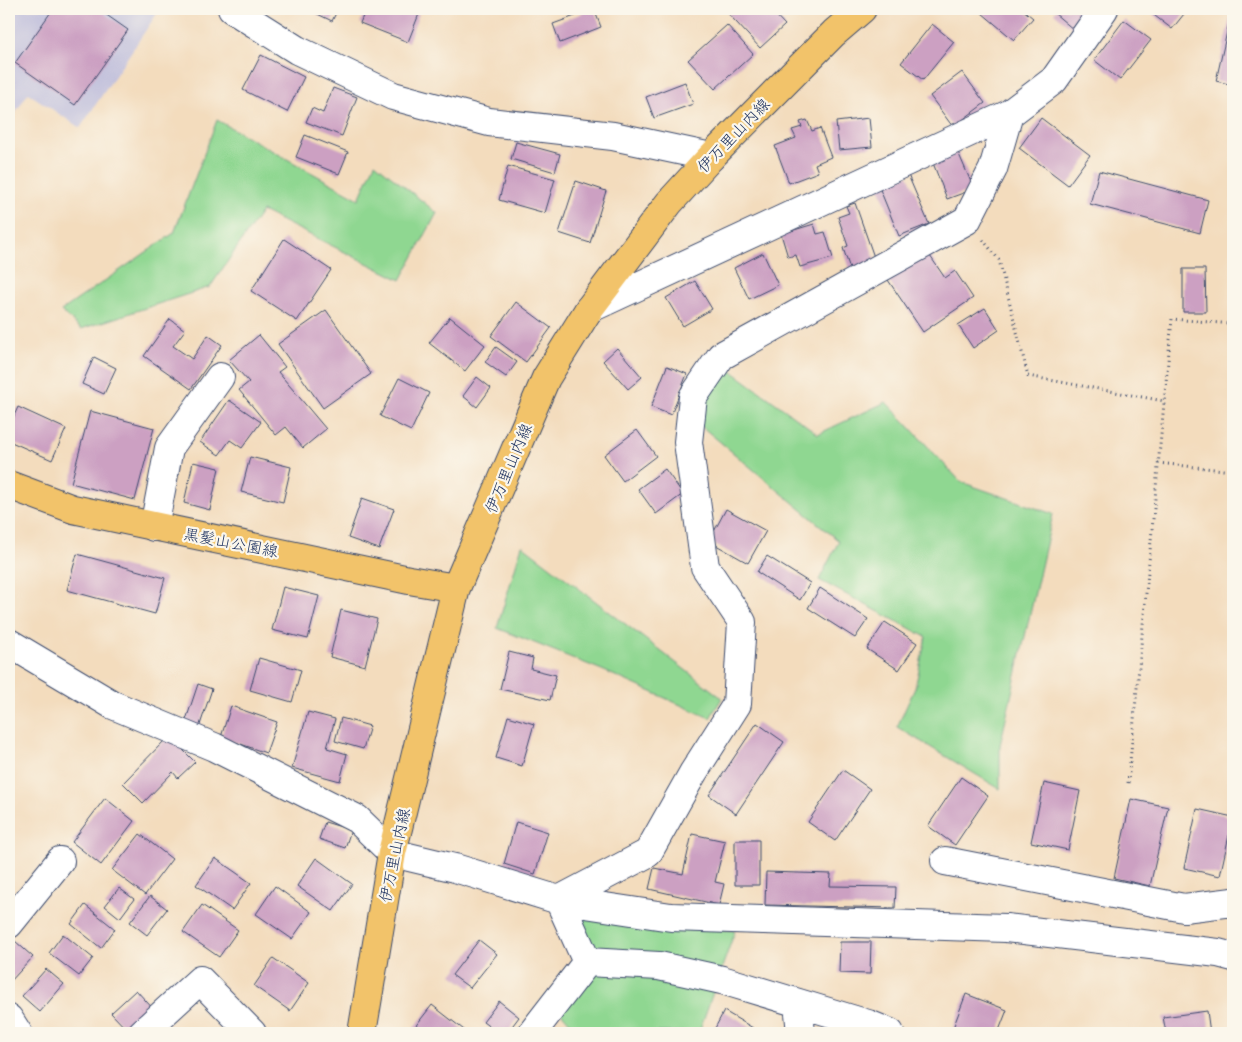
<svg xmlns="http://www.w3.org/2000/svg" width="1242" height="1042" viewBox="0 0 1242 1042" font-family="Dekko,'Klee One',sans-serif">
<rect width="100%" height="100%" fill="#fbf7ec"/>
<filter id="ink" filterUnits="userSpaceOnUse"><feTurbulence type="fractalNoise" baseFrequency=".02" numOctaves="2"/><feDisplacementMap in="SourceGraphic" scale="10" xChannelSelector="R" yChannelSelector="G"/><feConvolveMatrix kernelMatrix="1 2 1 2 8 2 1 2 1" color-interpolation-filters="sRGB"/></filter>
<filter id="wash" filterUnits="userSpaceOnUse"><feTurbulence type="fractalNoise" baseFrequency=".0096" numOctaves="4" result="noise"/><feDisplacementMap in="SourceGraphic" scale="20" xChannelSelector="R" yChannelSelector="G"/><feGaussianBlur stdDeviation="1.12" result="paint"/><feColorMatrix in="noise" values="0 0 0 0 0 0 0 0 0 0 0 0 0 0 0 0 0 1.4 0 .05"/><feComposite in="paint" operator="in"/></filter>
<g filter="url(#wash)">
<rect width="100%" height="100%" fill="#f3dcbd"/>
<path fill="#c2c1dc" d="M9,9H160L80,128L28,93L11,120L9,119Z"/>
<path fill="#8fd791" stroke="#558378" d="M217,120L359,199L375,163L437,213L401,280L262,211L210,287L81,329L61,311L174,233Z
M722,364L818,434L886,402L961,482L1053,514L1000,745V789L897,727L915,688L926,637L819,580L839,541L695,421Z
M522,545L722,698L710,718L602,670L497,628Z
M582,916L735,931L699,1032L579,1033L559,1010L591,971Z"/>
<g id="blocks">
<path fill="#cca0c2" d="M53,9H98L128,30L75,105L15,63Z
M307,9H338L332,21Z
M366,9H406L419,14L408,42L360,23Z
M594,9L601,27L560,43L553,24Z
M724,9H770L785,25L760,48Z
M985,9H1022L1033,18L1014,40L982,13Z
M1057,9H1092L1074,30L1054,13Z
M1146,9H1188L1172,29Z
M1232,9H1233V85L1216,81Z
M1124,20L1151,40L1120,80L1094,60Z
M932,24L954,42L923,80L901,63Z
M727,25L753,54L715,89L688,60Z
M261,55L304,77L287,112L243,90Z
M962,72L985,103L953,127L930,96Z
M685,82L693,104L654,118L646,97Z
M333,88L357,97L342,136L306,122L312,108L323,113Z
M869,118L872,147L839,150L836,122Z
M1041,118L1090,155L1068,185L1019,148Z
M807,120L812,131L820,128L831,157L815,164L818,172L789,183L775,146L796,138L792,130L802,127L800,122Z
M305,135L348,152L339,174L296,157Z
M516,142L560,154L555,172L511,159Z
M958,152L974,189L947,199L933,163Z
M508,166L555,179L545,213L499,200Z
M1099,171L1208,200L1200,233L1090,204Z
M908,175L929,224L899,236L879,187Z
M576,181L606,191L590,243L559,233Z
M855,203L875,260L850,269L843,248L848,246L838,217L849,213L846,206Z
M814,224L817,234L825,232L833,258L800,267L796,255L788,257L781,234Z
M284,239L331,270L297,321L251,291Z
M763,253L778,285L749,299L734,268Z
M928,253L945,278L955,271L973,298L923,332L888,280Z
M1183,269H1205L1206,312H1183Z
M695,281L712,309L683,326L666,298Z
M516,302L551,328L526,362L491,336Z
M985,308L999,330L973,348L958,325Z
M326,310L371,374L323,408L278,344Z
M450,317L485,345L465,371L429,343Z
M170,319L185,330L173,346L192,359L208,335L222,345L191,389L144,356Z
M259,335L285,367L278,372L326,429L303,448L286,427L276,435L239,390L249,382L229,360Z
M496,347L517,362L506,377L485,362Z
M617,348L642,377L628,389L603,361Z
M94,357L116,368L104,394L82,384Z
M667,366L687,374L671,415L651,407Z
M477,377L491,388L477,407L463,396Z
M399,378L429,393L411,431L380,416Z
M229,400L261,422L242,448L230,440L219,455L200,442Z
M18,407L66,429L52,460L9,441V427Z
M90,411L154,428L135,500L71,483Z
M637,430L656,456L623,481L604,455Z
M250,457L291,467L283,502L241,492Z
M193,462L219,468L210,510L184,503Z
M665,469L683,494L656,514L638,489Z
M362,498L394,509L379,549L348,538Z
M726,509L766,531L748,563L709,541Z
M77,554L165,578L155,614L67,590Z
M767,556L810,583L800,600L757,572Z
M283,587L319,596L308,639L272,630Z
M820,588L868,619L855,638L808,608Z
M341,610L377,619L365,666L330,657Z
M885,622L917,643L899,670L867,649Z
M509,652L533,658L531,669L556,675L550,700L500,689Z
M259,658L301,670L292,702L250,690Z
M198,684L212,689L198,731L184,726Z
M231,706L277,722L266,753L221,737Z
M308,712L335,719L327,748L347,754L340,781L292,768Z
M508,716L534,724L522,766L496,758Z
M341,718L370,726L363,749L335,741Z
M757,723L784,742L736,814L709,795Z
M169,736L195,762L178,778L173,772L143,803L123,783Z
M843,770L870,789L835,841L808,822Z
M961,777L988,796L955,845L928,826Z
M1044,783L1080,791L1068,850L1031,842Z
M105,798L134,821L101,865L72,842Z
M1131,799L1168,807L1150,886L1114,878Z
M1197,809L1233,817L1220,876L1184,868Z
M325,822L351,830L345,848L319,839Z
M516,822L548,832L535,874L504,864Z
M140,834L172,859L145,895L112,870Z
M692,834L725,841L715,882L724,884L719,905L649,889L654,868L683,874Z
M735,840H759V885H735Z
M215,858L251,883L232,910L196,885Z
M316,858L352,884L333,911L297,886Z
M766,872L831,874L830,886L896,887L895,908L765,905Z
M275,886L311,912L292,939L256,914Z
M119,888L134,899L120,918L105,906Z
M150,896L167,909L147,935L130,922Z
M85,905L115,929L101,948L71,924Z
M202,905L238,930L219,957L183,932Z
M63,934L93,958L79,976L49,953Z
M479,940L497,954L470,988L452,975Z
M15,941L33,957L9,983V948Z
M840,942H871L870,974L839,973Z
M273,958L309,983L290,1011L254,986Z
M46,969L64,984L40,1012L22,996Z
M136,990L165,1022L130,1033L111,1013Z
M966,994L1007,1010L998,1033H965L953,1028Z
M499,1001L519,1017L507,1033H498L483,1022Z
M432,1005L468,1033H410Z
M724,1011L753,1028L750,1033L713,1032Z
M1207,1011L1210,1033H1166L1163,1017Z"/>
</g>
</g>
<g filter="url(#ink)">
<use href="#blocks" fill-opacity="0" stroke="#3b496c" stroke-width="1"/>
<g fill="none" stroke-linecap="round" stroke-linejoin="round">
<g stroke="#3b496c" stroke-width="30">
<path id="minor" d="M232,9L297,50L393,96L489,122L613,136L711,157
M589,309L1009,114L1054,80L1104,9
M154,527L169,448L220,377
M9,643L113,705L214,747L357,819L392,853L455,868L559,900L671,917L1006,928L1218,953L1233,957
M945,861L1184,908L1233,902
M559,900L648,853L693,773L737,704L742,622L705,567L688,442L693,397L721,356L967,220L993,169L1009,114
M559,900L587,962L659,966L722,980L868,1024L890,1033
M9,924L60,861
M798,1003L801,1033
M9,1019L18,1033
M142,1033L200,980L252,1033
M532,1033L587,962"/>
</g>
<g stroke="#3b496c" stroke-width="30">
<path id="major" d="M9,485L73,509L409,580L456,588
M362,1033L392,853L456,588L546,378L589,309L669,203L711,157L834,33L862,9"/>
</g>
<path stroke="#3b496c" stroke-width="3" stroke-dasharray="1 4" stroke-linecap="butt" d="M983,240L999,260L1028,376L1164,401
M1158,463L1233,471
M1128,783L1172,319L1233,324"/>
<use href="#minor" stroke="#fff" stroke-width="28"/>
<use href="#major" stroke="#f2c36a" stroke-width="28"/>
</g>
</g>
<g text-anchor="middle" stroke-width="4.5" stroke-linejoin="round" paint-order="stroke">
<g font-size="16" fill="#1b2f5e" stroke="#fbf7ec">
<text transform="translate(733 135) rotate(-46)" y="6">伊万里山内線</text>
<text transform="translate(508 468) rotate(-67)" y="6">伊万里山内線</text>
<text transform="translate(231 542) rotate(11)" y="6">黒髪山公園線</text>
<text transform="translate(394 855) rotate(-78)" y="6">伊万里山内線</text>
</g>
</g>
<rect width="1242" height="1042" fill="none" stroke="#fbf7ec" stroke-width="30"/>
</svg>
